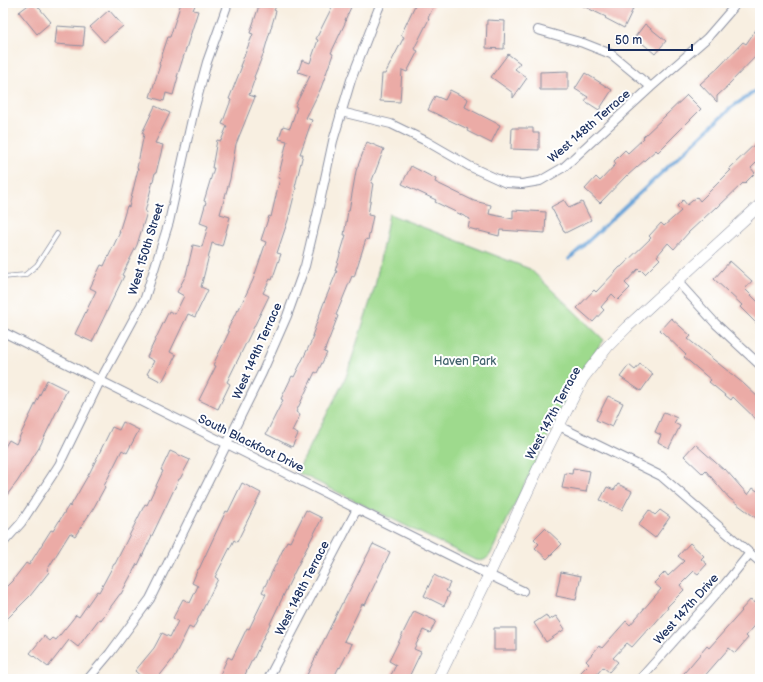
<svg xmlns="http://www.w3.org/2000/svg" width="763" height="682" viewBox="0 0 763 682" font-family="'Balsamiq Sans',sans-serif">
<rect width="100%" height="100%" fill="#fff"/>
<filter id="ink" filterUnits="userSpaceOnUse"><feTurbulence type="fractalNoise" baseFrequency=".025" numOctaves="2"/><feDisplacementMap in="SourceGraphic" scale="8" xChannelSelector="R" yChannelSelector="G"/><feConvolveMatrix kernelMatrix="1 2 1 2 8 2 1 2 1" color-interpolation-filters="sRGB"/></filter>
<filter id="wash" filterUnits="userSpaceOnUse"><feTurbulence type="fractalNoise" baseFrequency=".012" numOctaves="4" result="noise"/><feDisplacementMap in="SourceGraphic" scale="16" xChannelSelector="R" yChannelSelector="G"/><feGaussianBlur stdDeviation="0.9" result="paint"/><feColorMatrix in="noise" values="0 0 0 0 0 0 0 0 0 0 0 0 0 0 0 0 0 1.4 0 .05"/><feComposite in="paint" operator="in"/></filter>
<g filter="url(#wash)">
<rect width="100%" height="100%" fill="#f8efe1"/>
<path fill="#9eda8d" stroke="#5c8476" d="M389,214L530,269L604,340L579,373L490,555C485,561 481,562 473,559L297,472L346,377L375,286Z"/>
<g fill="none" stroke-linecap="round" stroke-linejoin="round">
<path stroke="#66a2d7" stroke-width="3.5" d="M569,259L732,107L760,88"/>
</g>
<g id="blocks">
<path fill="#ebaba6" d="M31,3H35L51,22L37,34L19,12Z
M181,3H196L193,10L198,11L177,77H178L173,95L166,93L164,101L150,97L160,65L159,64L168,37H170Z
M260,3H278L274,10L276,11L264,52L254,77L255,78L249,95L255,97L236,144L230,179L220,214L230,217L222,246L212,243L201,287L208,290L195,317L188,314L170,352L176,355L162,382L147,374L154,361L147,357L169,311L175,314L184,296L177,292L186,275L193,245L202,247L208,226L200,223L206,202L204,201L214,168H212L217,140L221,141L227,126L222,124L231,100L229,99L242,66H240L253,34L250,33Z
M334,3H353L345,20L346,21L331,53L333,54L321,88L306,118L312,120L300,154H303L295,187L296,188L288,220L277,253L281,254L272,280L270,279L263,293L269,296L227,382L230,384L218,409L199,400L216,366L213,365L229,332L227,331L237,310L238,311L253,280L266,242L261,240L269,216L271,217L280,178H278L287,141L279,139L283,126L290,128L297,107L295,106L310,76L298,72L302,60L310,63L318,40L316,39Z
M416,3H435L428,18L429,19L414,49L418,51L407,72L402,70L400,102L380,101L382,74H385L404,37L401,35Z
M577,3H621L633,9L624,28L605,18L606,17Z
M109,10L123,26L104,42L90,27Z
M487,20L505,21L504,49L486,48Z
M645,24L666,41L655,54L635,37Z
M760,24V52L729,84V85L717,96V102L700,84L719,67L743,42L746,44Z
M57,26L85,28L83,46L55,44Z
M508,54L520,63L515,69L527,78L513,98V93L491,77Z
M568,71V90H540V72Z
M585,73L612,90L599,110L585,101L588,97L575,89Z
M450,90L468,99L465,107L500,125L491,143L467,131L468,129L428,110L435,96L445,100Z
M687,95L701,109L658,152L656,150L627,176V175L600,203L585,189L596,177L600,181L616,164L614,161L625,150L628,153L644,138L643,137Z
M155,106L170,113L155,143L163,145L156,173H155L145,212H147L137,245L122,275L124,276L92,342L75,334L96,291L90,288L101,265L104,266L120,232H119L127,206L129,207L138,169L137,168L144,134L142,133Z
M512,128H533V133H539V150L511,149Z
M760,139V159L751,168L755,173L744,184L743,183L717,208L716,207L689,232L674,249L668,243L657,256L660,259L645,274L641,270L640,271L638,269L625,283L630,288L618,300L612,294L601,307L604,310L593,322L577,308L594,290L596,292L620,267H621L651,238L649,236L661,223L664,226L681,211L677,206L683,200L687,205L697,197L700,201L731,170L729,169Z
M367,142L384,149L371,183H373L368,215L373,216L368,240L366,239L354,277L352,276L336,315L338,316L324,352L327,353L317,373L315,372L296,412L300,415L292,431L298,434L292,447L266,434L283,400L281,399L292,376L294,377L314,336H312L323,305L337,271H335L346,235H344L348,211H349L356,171Z
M411,166L436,179L435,182L474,201L491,205L489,214L513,219V210L546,212L545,233L500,230L499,236L468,228L470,219L435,202L436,200L402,184Z
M564,200L569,208L582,202L591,220L565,233L551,207Z
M730,261L752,281L745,289L760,304V327L740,307L742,305L714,279Z
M671,318L691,336L688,339L744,384L760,399V423L733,397L731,400L709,382L711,380L684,357L686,355L660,330Z
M640,364L653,374L641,391L620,377L629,365L635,370Z
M47,380L67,390L39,448L17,482L3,500V450L9,440L16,444Z
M608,396L623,403L612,427L596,420Z
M664,412L677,418L674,423L680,426L669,448L658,442L661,435L655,432Z
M123,422L139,430L127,453L122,450L104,486L105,487L93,509L75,536L70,533L47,570L49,572L30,596L3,623V590L13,580L26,563L29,565L51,530L53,531L69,505L70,507L90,472L112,427L119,430Z
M695,444L724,470L725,469L748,495L753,488L760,493V521L729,498L706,471L703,474L684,456Z
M170,451L190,460L180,479H179L138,565L137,564L121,594H120L101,620L99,619L78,647L69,640L48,667L30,653L44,636L50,641L53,638L56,640L76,615L79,617L97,591L99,592L114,564H115L145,504L147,505L163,471L161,470Z
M573,468L590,471L586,492L562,488L565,473L572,474Z
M242,483L261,493L237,542L234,540L215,577L218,579L193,629L189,627L173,659L157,679H144L135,671L154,648L162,633L170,637L178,621L173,618L183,599L190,603L198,586L192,583L198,569H199L226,511L228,512Z
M618,484L632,491L622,510L600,500L607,487L614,490Z
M306,510L322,518L295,571L253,660H252L243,679H218L228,657L232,659L247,628L249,629L266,594L262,592L277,562L287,541L290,542Z
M649,510L655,515L660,510L670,517L655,538L638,525Z
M545,528L562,544L547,559L535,548L539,544L534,539Z
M690,543L704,556L701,559L707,564L698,574L694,571L680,585L684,590L667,607L668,608L650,629L649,628L632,647L627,643L613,658L618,662L609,672L603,667L593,679H574L589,664L586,661L599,646L602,648L626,621L630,625L661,589L654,583L665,572L668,576L684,561L678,556Z
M373,544L390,552L365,605L362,604L344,641L352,644L340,668L339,667L333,679H305L342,603H343Z
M561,572L581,576L576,600L556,596Z
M434,575L450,583L446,591L450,593L444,606L424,596Z
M760,596V620L746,636L748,638L735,653L729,648L702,679H679L707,646L709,648L742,611L741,610L751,599L754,603Z
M414,611L436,621L430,633L423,630L414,649L421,652L408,679H389L396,665L389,661Z
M546,615L549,620L556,616L565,629L546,642L534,623Z
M494,628H516V650H494Z"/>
</g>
</g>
<g filter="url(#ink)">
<use href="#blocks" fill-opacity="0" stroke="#8a8fa0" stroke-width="1"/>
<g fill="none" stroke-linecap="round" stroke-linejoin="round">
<g stroke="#8a8fa0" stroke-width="5.5">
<path id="service" d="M3,277L25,275L37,265L57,234"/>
</g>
<g stroke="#8a8fa0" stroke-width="10">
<path id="minor" d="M538,30L583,43L611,54L651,87
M341,112L391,124L426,141L471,167L506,183L522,184L540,181L564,167L651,87L707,38L733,8L736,3
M677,281L716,324L760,365
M3,332L489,575L523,591
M559,426L661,476L760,562
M3,543L21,523L59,465L100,381L145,298L169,222L194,110L207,62L228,3
M88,679L110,653L150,599L262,373L287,316L305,266L318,211L333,141L351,80L378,10L381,3
M268,679L357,509
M640,679L725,584L750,553"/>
</g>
<g stroke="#8a8fa0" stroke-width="12">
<path id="tertiary" d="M438,679L489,575L548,447L583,378L608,346L627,327L760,205"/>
</g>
<use href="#service" stroke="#fff" stroke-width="4"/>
<use href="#minor" stroke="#fff" stroke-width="8"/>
<use href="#tertiary" stroke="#fff" stroke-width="11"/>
</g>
</g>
<g text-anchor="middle" stroke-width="4" stroke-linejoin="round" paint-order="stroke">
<g font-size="12" fill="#1b2f5e" stroke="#fff">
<text transform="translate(589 126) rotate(-41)" y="4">West 148th Terrace</text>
<text transform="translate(146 249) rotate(-73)" y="4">West 150th Street</text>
<text transform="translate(257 351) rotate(-66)" y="4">West 149th Terrace</text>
<text transform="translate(553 413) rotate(-62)" y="4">West 147th Terrace</text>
<text transform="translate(251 443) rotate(26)" y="4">South Blackfoot Drive</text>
<text transform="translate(302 588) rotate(-63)" y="4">West 148th Terrace</text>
<text transform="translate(686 609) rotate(-48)" y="4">West 147th Drive</text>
</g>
<g font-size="12" fill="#42626c" stroke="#fff">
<text x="465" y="365">Haven Park</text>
</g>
</g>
<rect width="763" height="682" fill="none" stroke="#fff" stroke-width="16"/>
<path d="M609 44v6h83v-6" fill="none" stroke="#1b2f5e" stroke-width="2"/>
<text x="615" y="44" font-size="12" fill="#1b2f5e" stroke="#ffffff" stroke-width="3" paint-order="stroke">50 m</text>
</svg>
